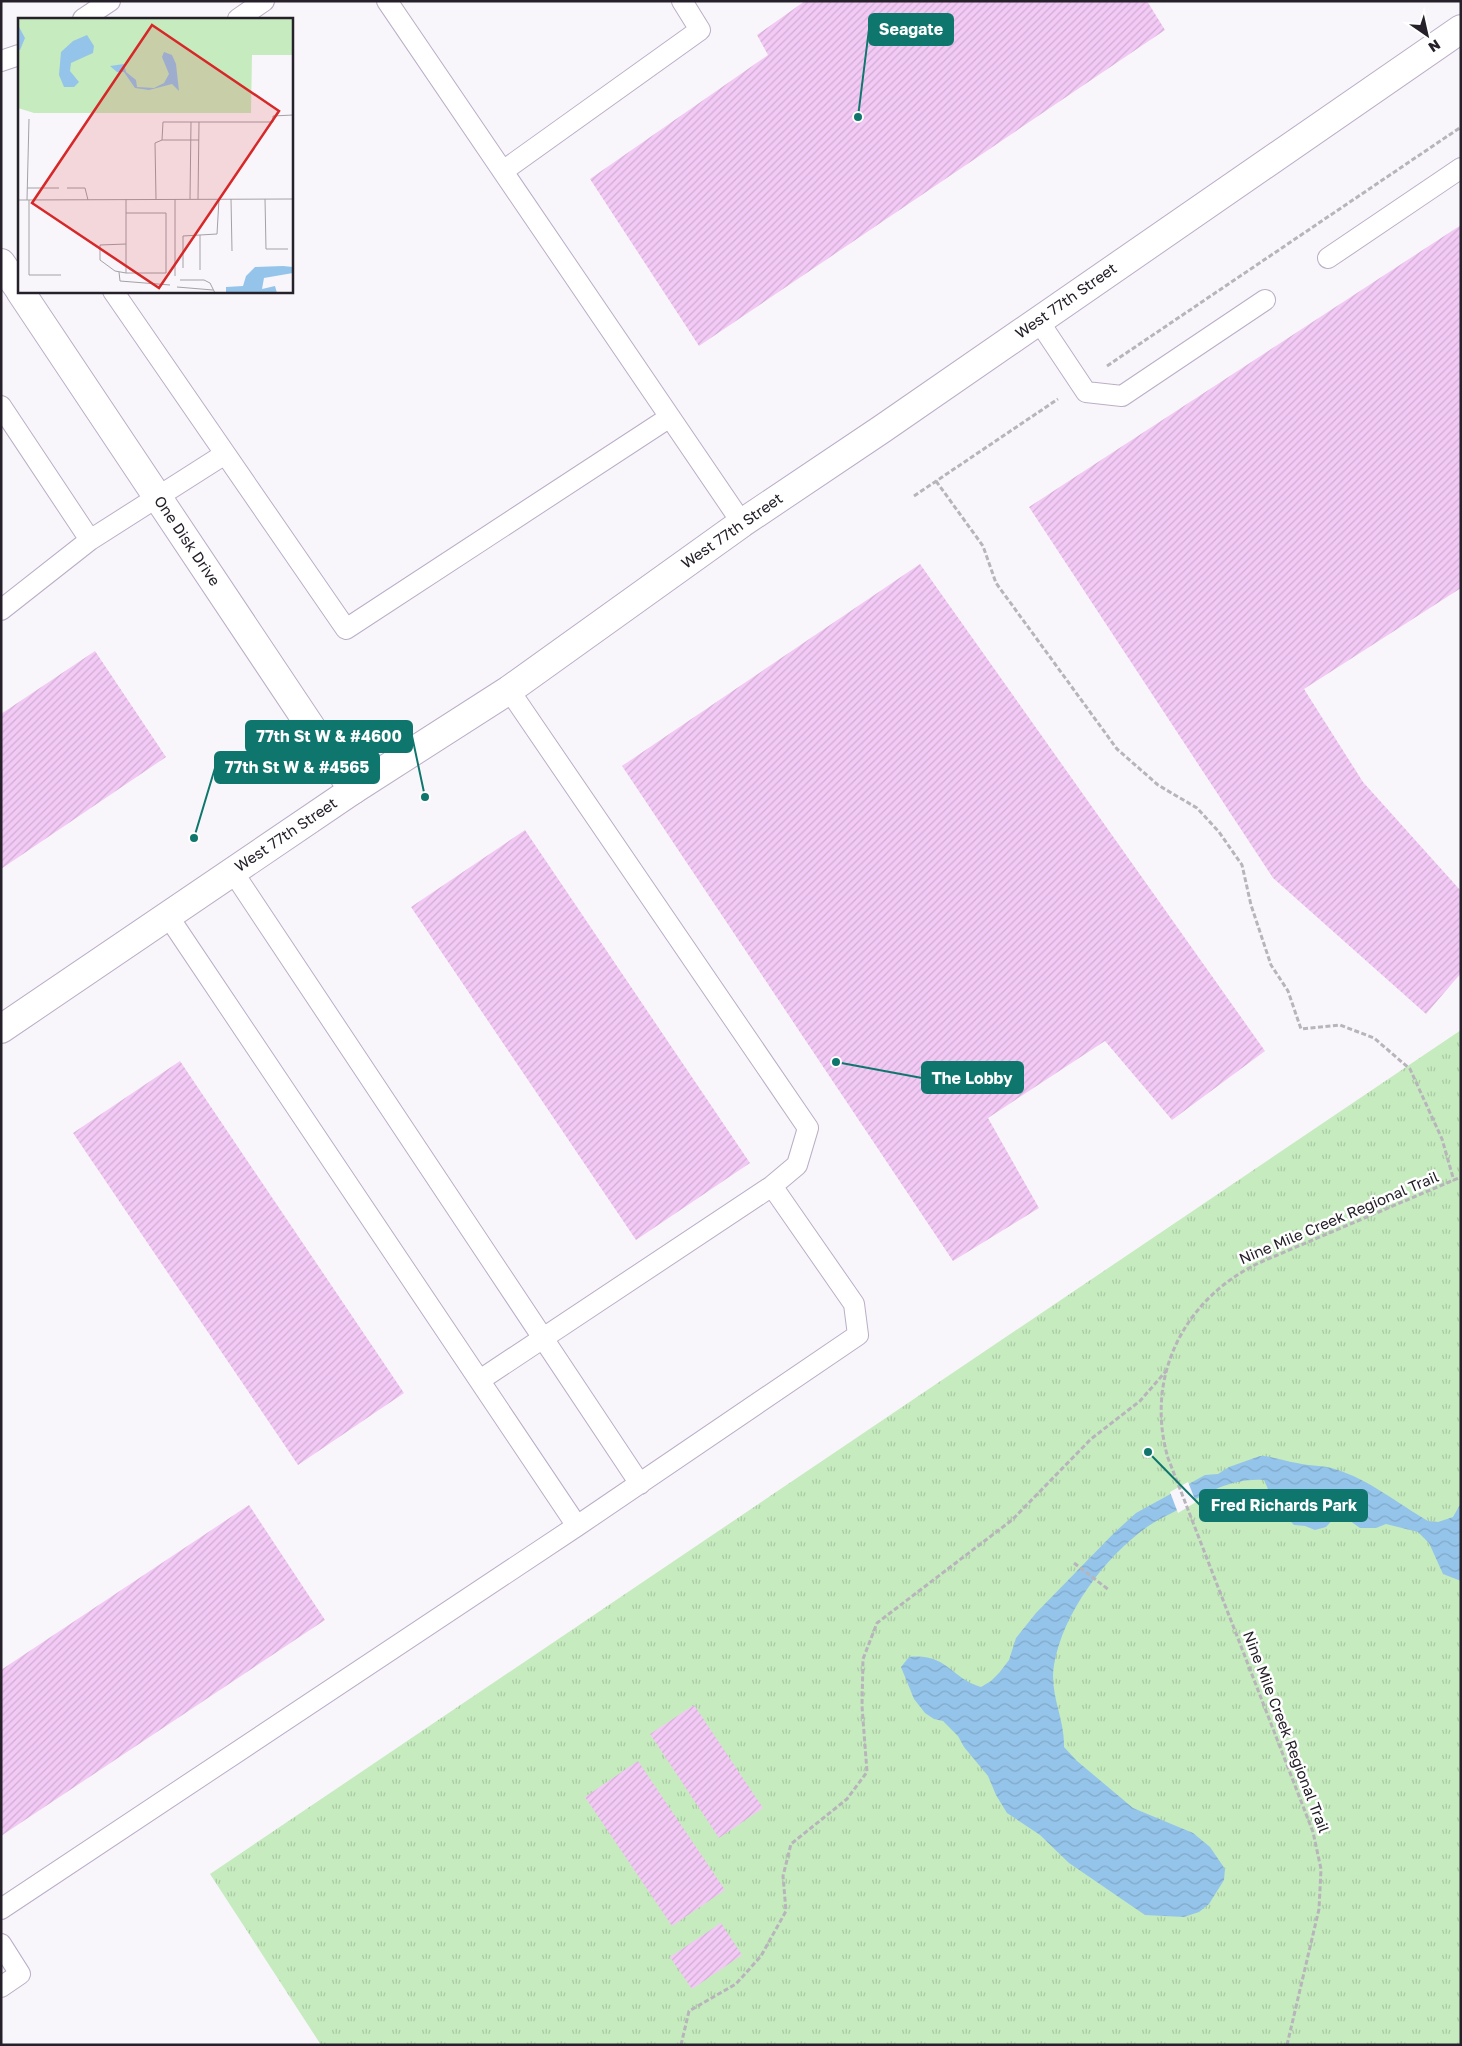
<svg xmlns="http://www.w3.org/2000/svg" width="1462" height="2046" viewBox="0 0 1462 2046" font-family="'Golos Text',sans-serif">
<defs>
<pattern id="park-tufts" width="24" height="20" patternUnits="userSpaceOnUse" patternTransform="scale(1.25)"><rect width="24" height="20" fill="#c6ebbf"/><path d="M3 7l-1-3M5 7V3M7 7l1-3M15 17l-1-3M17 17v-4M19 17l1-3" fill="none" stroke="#aac9a4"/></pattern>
<pattern id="water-waves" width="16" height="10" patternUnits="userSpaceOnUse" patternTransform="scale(1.25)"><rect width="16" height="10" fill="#95c4ea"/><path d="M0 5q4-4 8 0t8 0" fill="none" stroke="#80a8c9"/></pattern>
<pattern id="building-hatch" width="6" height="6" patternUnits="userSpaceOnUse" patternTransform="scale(1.25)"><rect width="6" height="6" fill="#f3caf5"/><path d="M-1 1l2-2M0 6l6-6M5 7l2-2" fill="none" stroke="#d0add2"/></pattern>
</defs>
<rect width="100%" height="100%" fill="#f9f6fb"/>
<path fill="url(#park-tufts)" d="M1461,1030V2045H321L210,1874Z"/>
<path fill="url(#water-waves)" d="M1260,1456C1273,1456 1284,1461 1297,1463C1309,1466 1323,1465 1335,1469C1370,1480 1397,1503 1428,1521L1438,1522L1453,1517L1461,1503V1581L1443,1574L1429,1543L1418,1532L1386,1524L1376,1528H1360L1339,1513L1326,1527L1315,1530L1305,1526L1294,1525L1275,1505L1264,1480C1234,1478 1208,1491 1183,1507C1171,1514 1158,1519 1147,1527C1104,1558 1063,1613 1054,1665C1049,1694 1065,1719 1064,1747L1077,1761L1133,1808L1193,1833L1210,1847L1225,1869L1224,1880L1209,1904L1199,1912L1184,1917L1145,1915L1069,1863L1040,1835L1007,1813L996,1795L988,1776L964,1747L958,1736L943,1721L934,1719L925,1713L914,1699L901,1667L909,1657C948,1653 951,1679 981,1687L991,1681L999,1673L1009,1660L1016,1638L1036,1613L1114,1533L1136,1513L1205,1475L1218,1474L1229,1467Z"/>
<path fill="#f9f6fb" d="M1188,1482L1196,1502L1178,1513L1170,1492Z"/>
<path fill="url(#building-hatch)" d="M805,1H1147L1165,30L699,346L590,179L768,55L757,35Z
M1461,225V588L1304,689L1363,782L1461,891V973L1426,1014L1273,878L1029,507Z
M920,564L1265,1051L1172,1120L1105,1041L988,1118L1039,1208L953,1261L622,766Z
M95,651L166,757L1,869V714Z
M525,830L750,1163L636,1240L411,907Z
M180,1061L404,1393L298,1465L73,1133Z
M249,1505L325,1620L1,1836V1670Z
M694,1705L763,1808L719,1838L650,1734Z
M638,1761L725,1890L672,1926L585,1797Z
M721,1923L742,1955L692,1989L670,1957Z"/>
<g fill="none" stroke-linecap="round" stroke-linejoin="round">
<g stroke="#bbaec7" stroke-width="22">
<path id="service" d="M387,1L742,523
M83,19L110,1
M238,19L264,1
M1,61L19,55
M503,171L700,30L682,1
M1328,258L1461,168
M113,291L346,629L670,417
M1038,320L1086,392L1122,396L1265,300
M1,406L90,540L1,610
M90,540L225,454
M233,872L640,1484
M168,916L577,1526
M480,1380L772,1186L797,1165L808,1128L509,690
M1,1909L577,1526L858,1335L854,1304L772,1186
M1,1944L20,1974L1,1987"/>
</g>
<g stroke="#bbaec7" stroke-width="30">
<path id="minor" d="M1,263L19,289
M20,291L353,790"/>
</g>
<g stroke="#bbaec7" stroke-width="30">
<path id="tertiary" d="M1,1029L353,790L509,690L742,523L882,429L1461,29"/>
</g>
<path stroke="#b8b4bb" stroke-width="3" stroke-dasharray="5 2.5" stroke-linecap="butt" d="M1107,366L1461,127
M936,481L983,546L996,583L1117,749L1158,785L1197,808L1219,832L1242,865L1251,905L1271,965L1288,991L1301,1029L1340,1025L1374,1038L1410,1069L1442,1139L1454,1181
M914,496L1058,399
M1074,1563L1109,1590
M681,2045L689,2011L736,1984L761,1956L786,1911L783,1876L791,1844L847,1799L867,1772L862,1706L863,1659L877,1623L1012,1520L1091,1439L1140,1401L1167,1370
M1287,2045L1319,1909L1321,1869L1313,1832L1168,1458C1144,1376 1185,1297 1261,1262L1461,1177"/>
<use href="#service" stroke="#fff" stroke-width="20"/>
<use href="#minor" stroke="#fff" stroke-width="28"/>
<use href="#tertiary" stroke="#fff" stroke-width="28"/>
</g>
<g text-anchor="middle" stroke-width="5" stroke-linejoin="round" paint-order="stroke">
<g font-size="15" fill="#252029" stroke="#fff">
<text transform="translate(1066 301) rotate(-35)" y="5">West 77th Street</text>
<text transform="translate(732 531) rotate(-35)" y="5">West 77th Street</text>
<text transform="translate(187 541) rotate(56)" y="5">One Disk Drive</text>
<text transform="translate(286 835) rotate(-34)" y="5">West 77th Street</text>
<text transform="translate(1339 1218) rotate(-23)" y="5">Nine Mile Creek Regional Trail</text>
<text transform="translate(1286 1732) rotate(69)" y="5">Nine Mile Creek Regional Trail</text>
</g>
</g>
<g transform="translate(18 18)">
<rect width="275" height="275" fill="#f9f6fb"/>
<path d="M275,0V37H234L233,95H16L0,90V1Z" fill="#c6ebbf"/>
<path d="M0,7L7,20L2,32H0ZM69,17L76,28L75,35L53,45L52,53L61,64L56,69H46L41,57L43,34L55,23ZM146,34L154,37L158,46L161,73L154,66L131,72L117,70L106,54H99L92,48L106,46L108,54L118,62L119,69L136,70L146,65L151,56L144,39ZM265,248L275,249V255L246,260L244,271L257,268L259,275H208V269L225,268L228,258L237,249Z" fill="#95c4ea"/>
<path fill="none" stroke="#a4a0a7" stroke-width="1" d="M144,122L145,104H255V98L275,97M9,170H41M49,170H67L70,182M108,181V255H148V195H108M138,181L137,125L144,122H181M172,181L173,104M180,181L181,104M213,181L214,233M247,181L248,231H270M0,182L275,181M9,182L11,101M11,182V257H43M182,217V252M108,226L82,227V242L97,253L108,255M165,250V218L199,216L201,181M101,254L102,263L152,267M157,258V181M162,262H186L192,265L197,275M159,269L195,272"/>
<path fill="#d62828" fill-opacity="0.15" stroke="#d62828" stroke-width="2.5" d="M134,7L261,93L141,270L14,185Z"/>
<rect width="275" height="275" fill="none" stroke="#252029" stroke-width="2.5"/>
</g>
<path fill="none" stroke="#0f766e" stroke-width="2" d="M858 117L869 29M425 797L412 736M194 838L215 768M836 1062L922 1078M1148 1452L1200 1505"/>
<g fill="#0f766e" stroke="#fff" stroke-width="2">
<circle cx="858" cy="117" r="5"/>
<circle cx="425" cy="797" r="5"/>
<circle cx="194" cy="838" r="5"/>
<circle cx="836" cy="1062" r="5"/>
<circle cx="1148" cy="1452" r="5"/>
</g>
<g fill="#0f766e" stroke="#0f766e" stroke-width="2">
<rect x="869" y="14" width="84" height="31" rx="5"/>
<rect x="246" y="721" width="166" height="31" rx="5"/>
<rect x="215" y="752" width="164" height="31" rx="5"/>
<rect x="922" y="1062" width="101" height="31" rx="5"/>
<rect x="1200" y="1490" width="167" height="31" rx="5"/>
</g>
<g font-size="16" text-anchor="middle" font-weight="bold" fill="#fff">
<text x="911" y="35">Seagate</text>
<text x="329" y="742">77th St W &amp; #4600</text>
<text x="297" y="773">77th St W &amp; #4565</text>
<text x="972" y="1084">The Lobby</text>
<text x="1284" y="1511">Fred Richards Park</text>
</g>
<rect width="1462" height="2046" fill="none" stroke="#252029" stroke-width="5"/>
<g transform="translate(1427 35) rotate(146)" stroke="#ffffff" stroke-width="4" paint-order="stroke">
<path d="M0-4L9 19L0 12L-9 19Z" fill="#252029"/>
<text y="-8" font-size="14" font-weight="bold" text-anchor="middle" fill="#252029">N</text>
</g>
</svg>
